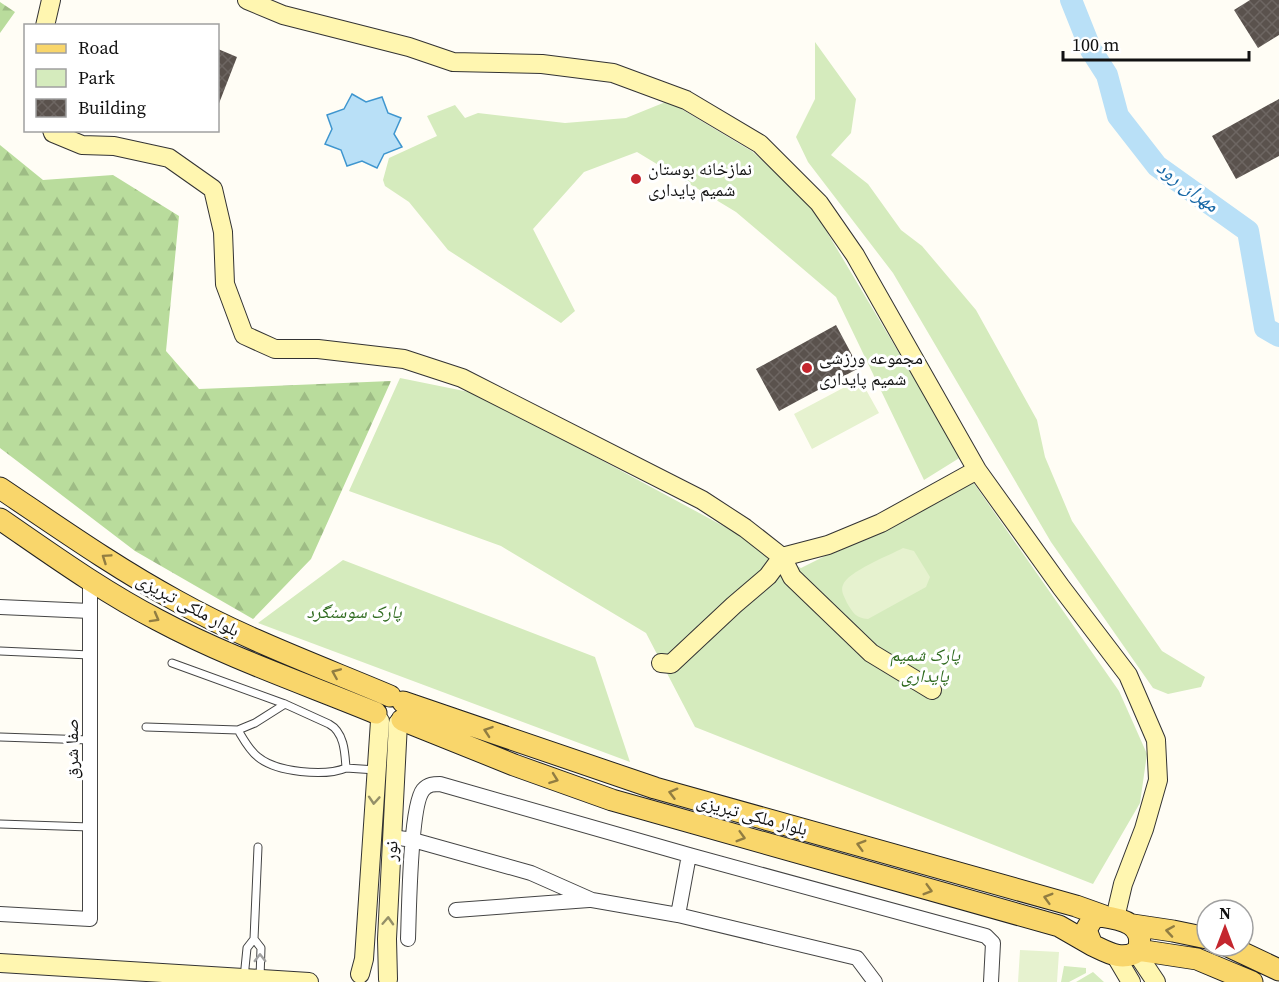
<svg xmlns="http://www.w3.org/2000/svg" width="1279" height="982" viewBox="0 0 1279 982" font-family="'Source Serif 4','Noto Naskh Arabic',serif">
<defs>
<pattern id="forest-firs" width="22" height="20" patternUnits="userSpaceOnUse" patternTransform="scale(1.5)"><rect width="22" height="20" fill="#b9dc9c"/><path d="M5 1l3.5 6h-7zM16 11l3.5 6h-7z" fill="#9ebc85"/></pattern>
<pattern id="building-cross-hatch" width="8" height="8" patternUnits="userSpaceOnUse" patternTransform="scale(1.5)"><rect width="8" height="8" fill="#5a524d"/><path d="M0 0l8 8M0 8l8-8" fill="none" stroke="#6d6662"/></pattern>
</defs>
<rect width="100%" height="100%" fill="#fffdf5"/>
<path fill="url(#forest-firs)" d="M0,2L15,12L0,33Z
M0,145L43,180L113,175L179,216L166,351L199,389L391,381L311,559L253,619L135,551L0,448Z"/>
<path fill="#d5ebbd" d="M815,42L856,99L851,133L831,155L868,184L901,230L922,246L976,310L1037,420L1045,457L1072,521L1162,651L1205,677L1201,687L1168,694L1153,688L1051,542L893,273L808,162L796,137L815,99Z
M668,101L753,152L812,207L961,457L924,480L836,297L736,212L637,152L584,172L533,229L575,311L561,323L448,250L409,202L385,186L383,180L389,158L437,136L427,116L455,105L465,118L478,113L565,123L626,118Z
M400,378L479,394L801,568L973,482L1119,691L1147,754L1140,803L1093,884L695,727L646,633L501,546L349,491Z
M343,560L595,657L630,762L258,623Z
M1064,966L1086,968V973L1069,982H1061Z
M1093,972L1104,982H1076Z"/>
<path fill="#e6f2cf" d="M860,379L879,413L812,449L794,414Z
M903,548L914,551L930,577L926,587L868,619C856,618 853,613 847,603C845,598 840,591 843,585C847,572 890,555 903,548Z
M1020,950L1059,952L1057,982H1018Z"/>
<path fill="#b9e0f7" stroke="#3f96cf" stroke-width="1.5" d="M352,94L366,102L382,97L388,113L401,118L394,134L402,147L384,154L377,168L362,161L347,166L341,150L325,144L332,129L327,115L344,109Z"/>
<g fill="none" stroke-linecap="round" stroke-linejoin="round">
<path stroke="#b9e0f7" stroke-width="22" d="M1071,0L1091,50L1107,75L1118,116L1157,166L1248,231L1265,328L1279,336"/>
</g>
<path fill="url(#building-cross-hatch)" d="M1250,0H1279V35L1258,48L1234,10Z
M218,49L237,57L218,106Z
M1279,99V156L1236,179L1212,136Z
M836,325L859,368L779,411L756,369Z"/>
<g fill="none" stroke-linecap="round" stroke-linejoin="round">
<g stroke="#444" stroke-width="9">
<path id="lane" d="M0,651L90,655
M172,663L285,704L329,724C344,732 345,752 346,768L376,770
M146,727L238,730L255,723L285,704
M238,730C244,740 249,750 258,757C276,772 324,777 346,768
M0,737L90,740
M0,824L90,827
M258,847L254,939L261,948L260,978
M244,978L247,948L254,939"/>
</g>
<g stroke="#444" stroke-width="16">
<path id="street" d="M0,607L90,611
M392,837L413,840L531,873L592,900L678,915L857,958L875,982
M456,910L589,900
M0,914L90,919V580
M678,915L689,855
M408,939C409,913 410,806 423,790C428,784 434,784 440,784L689,855L986,936L993,943L991,982"/>
</g>
<g stroke="#333" stroke-width="20">
<path id="secondary" d="M247,0L283,15L409,47L453,62L542,64L613,73L686,100L760,144L819,203L855,255L977,470L1061,587L1128,675L1156,740L1158,780L1144,829L1123,884L1115,918
M45,26L51,0
M52,130L53,133L82,145L114,146L169,158L213,189L223,232L225,284L244,335L275,349H318L404,359L462,378L702,500L745,528L782,557L828,545L881,523L977,470
M661,663L671,664L734,605L768,576L782,557L792,577L871,653L932,690
M1136,952L1156,982
M1115,955L1131,982
M0,963L309,982
M360,974L364,959L380,721
M388,979L387,939L398,723"/>
</g>
<g stroke="#222" stroke-width="23">
<path id="primary" d="M0,488C58,527 116,568 177,601C245,639 319,666 390,696
M0,519C51,554 102,591 158,620C227,657 303,683 376,713
M403,702L655,788L1076,906L1104,916
M402,720L514,765L612,800L1059,926L1092,945
M1101,916C1122,919 1146,924 1138,951C1122,962 1107,952 1092,945L1086,930L1093,918Z
M1133,925L1173,931L1207,938
M1228,946L1279,970
M1138,950L1197,959L1252,982"/>
</g>
<use href="#lane" stroke="#fff" stroke-width="7"/>
<use href="#street" stroke="#fff" stroke-width="14"/>
<use href="#secondary" stroke="#fff6b0" stroke-width="18"/>
<use href="#primary" stroke="#f9d66b" stroke-width="21"/>
</g>
<defs><path id="oneway-chevron" d="M-2-3.5L2.5 0L-2 3.5" fill="none" stroke-width="1.6" stroke-linecap="round" stroke-linejoin="round" transform="scale(1.5)"/></defs>
<g stroke="#917d42">
<use href="#oneway-chevron" transform="translate(106 558) rotate(-146)"/>
<use href="#oneway-chevron" transform="translate(155 618) rotate(29)"/>
<use href="#oneway-chevron" transform="translate(336 673) rotate(-157)"/>
<use href="#oneway-chevron" transform="translate(488 731) rotate(-161)"/>
<use href="#oneway-chevron" transform="translate(554 779) rotate(20)"/>
<use href="#oneway-chevron" transform="translate(673 793) rotate(-165)"/>
<use href="#oneway-chevron" transform="translate(741 837) rotate(16)"/>
<use href="#oneway-chevron" transform="translate(861 845) rotate(-164)"/>
<use href="#oneway-chevron" transform="translate(928 890) rotate(16)"/>
<use href="#oneway-chevron" transform="translate(1048 898) rotate(-164)"/>
<use href="#oneway-chevron" transform="translate(1170 931) rotate(-171)"/>
</g>
<g stroke="#948f68">
<use href="#oneway-chevron" transform="translate(374 800) rotate(94)"/>
<use href="#oneway-chevron" transform="translate(388 921) rotate(-87)"/>
</g>
<use stroke="#a0a0a0" href="#oneway-chevron" transform="translate(260 958) rotate(-90)"/>
<g fill="#c4262e" stroke="#fff" stroke-width="2">
<circle cx="636" cy="179" r="6"/>
<circle cx="807" cy="368" r="6"/>
</g>
<g text-anchor="middle" stroke-width="6" stroke-linejoin="round" paint-order="stroke">
<g font-size="18" fill="#111" stroke="#fff" text-anchor="start">
<text x="648" y="175">نمازخانه بوستان<tspan x="648" dy="21">شمیم پایداری</tspan></text>
<text x="819" y="364">مجموعه ورزشی<tspan x="819" dy="21">شمیم پایداری</tspan></text>
</g>
<g font-size="18" fill="#111" stroke="#fff">
<text transform="translate(188 605) rotate(28)" y="6">بلوار ملکى تبریزى</text>
<text transform="translate(72 749) rotate(-90)" y="6">صفا شرق</text>
<text transform="translate(752 815) rotate(15)" y="6">بلوار ملکى تبریزى</text>
<text transform="translate(391 851) rotate(-87)" y="6">نور</text>
</g>
<g font-size="18" font-style="italic" fill="#2f6b1f" stroke="#fff">
<text x="354" y="618">پارک سوسنگرد</text>
<text x="925" y="661">پارک شمیم<tspan x="925" dy="21">پایداری</tspan></text>
</g>
<g font-size="20" font-style="italic" fill="#1768a6" stroke="#fff">
<text transform="translate(1188 186) rotate(37)" y="7">مهران رود</text>
</g>
</g>
<rect x="24" y="24" width="195" height="108" fill="#ffffff" stroke="#a0a0a0" stroke-width="1.5"/>
<rect x="36" y="44" width="30" height="9" fill="#f9d66b" stroke="#a0a0a0" stroke-width="1.5"/>
<text x="78" y="54" font-size="18" fill="#111111">Road</text>
<rect x="36" y="69" width="30" height="18" fill="#d5ebbd" stroke="#a0a0a0" stroke-width="1.5"/>
<text x="78" y="84" font-size="18" fill="#111111">Park</text>
<rect x="36" y="99" width="30" height="18" fill="url(#building-cross-hatch)" stroke="#a0a0a0" stroke-width="1.5"/>
<text x="78" y="114" font-size="18" fill="#111111">Building</text>
<g transform="translate(1225 928)"><circle r="28" fill="#ffffff" stroke="#a0a0a0" stroke-width="1.5"/>
<path d="M0-4.5L10 22L0 15L-10 22Z" fill="#c4262e"/>
<text y="-9" font-size="16" font-weight="bold" text-anchor="middle" fill="#111111">N</text>
</g>
<path d="M1063 51v9h186v-9" fill="none" stroke="#111111" stroke-width="3"/>
<text x="1072" y="51" font-size="18" fill="#111111" stroke="#ffffff" stroke-width="4.5" paint-order="stroke">100 m</text>
</svg>
